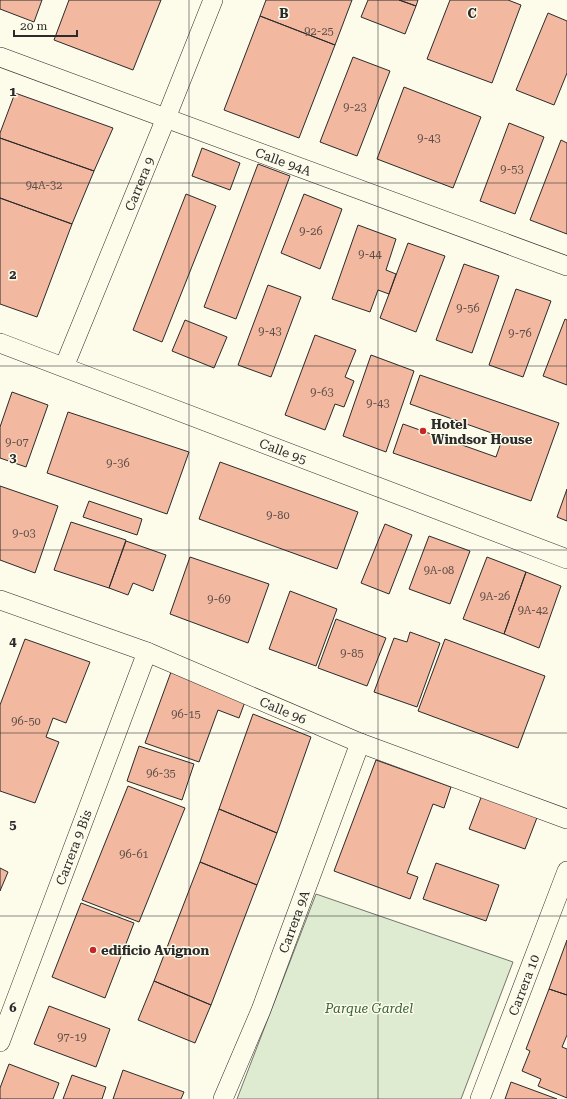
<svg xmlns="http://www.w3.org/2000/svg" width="567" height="1099" viewBox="0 0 567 1099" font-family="'Roboto Serif',serif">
<rect width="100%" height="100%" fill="#fdfbea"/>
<path fill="#deebd1" stroke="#74746e" d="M316,894L513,962L461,1099H237Z"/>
<path fill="#f2b8a0" stroke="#2b2b2b" d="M0,0H42L34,22L0,9Z
M69,0H161L133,70L54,40Z
M266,0H352L335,45L260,16Z
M368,0H399L416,6L405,34L361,17Z
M399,0H418L416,6Z
M450,0H508L521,5L492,83L427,59Z
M548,13L567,21V73L554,105L516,90Z
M260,16L335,45L299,138L224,110Z
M353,57L390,71L357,156L320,142Z
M404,87L481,117L453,188L377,159Z
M15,93L113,128L94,171L0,138V133Z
M509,123L544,137L515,214L480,201Z
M0,138L94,171L72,224L0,198Z
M561,140L567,143V234L530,220Z
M202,148L240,163L230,190L192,176Z
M258,164L290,176L236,319L204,307Z
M186,194L216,206L162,342L133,330Z
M304,194L342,209L320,269L281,253Z
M0,198L72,224L37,317L0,304Z
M358,225L396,239L386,270L396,274L389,294L378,290L370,312L332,299Z
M408,243L445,256L416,332L380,318Z
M464,264L499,276L472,353L436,340Z
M268,285L301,297L271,377L238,365Z
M516,289L551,301L523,377L489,365Z
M565,319L567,320V385L543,376Z
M185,320L227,337L214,368L172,351Z
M315,335L356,350L345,377L354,381L344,407L335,404L325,430L285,415Z
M371,355L414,371L386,452L343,436Z
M420,375L559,423L531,501L393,453L403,424L496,457L503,437L410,404Z
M12,392L48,405L26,467L0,458V427Z
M68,412L189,452L167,514L47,473Z
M220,462L358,512L337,569L199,519Z
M0,486L58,506L35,573L0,560Z
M567,489V521L557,517Z
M89,501L142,519L137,535L83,517Z
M71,522L126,540L109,588L54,570Z
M385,524L412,535L389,594L361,583Z
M429,536L470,551L450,604L409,589Z
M126,541L166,555L153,591L133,583L128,595L109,588Z
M190,557L269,584L248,643L170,614Z
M487,557L526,572L504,634L463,619Z
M526,572L561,586L539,648L504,634Z
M290,591L337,609L316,666L269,649Z
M336,619L386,638L367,686L318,668Z
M410,632L440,643L417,707L374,692L394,638L407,642Z
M25,639L90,662L66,723L53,718L46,737L59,742L35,803L0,791V705Z
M445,639L545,676L518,748L418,711Z
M171,672L246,699L239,718L218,710L199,762L145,743Z
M253,714L311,737L277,833L219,809Z
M139,746L194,764L182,800L127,781Z
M376,760L451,787L444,808L433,804L407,873L418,877L410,899L334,871Z
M128,786L185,808L139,922L82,900Z
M482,795L538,815L525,849L469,829Z
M219,809L277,833L257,885L200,862Z
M200,862L257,885L211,1005L154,981Z
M436,863L499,885L486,921L423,899Z
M0,868L8,872L0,891Z
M81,903L134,923L105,998L52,977Z
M567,940V995L549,989Z
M154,981L211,1005L195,1043L138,1020Z
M549,989L567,995V1035L562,1047L567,1049V1098L538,1086L541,1079L522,1071L530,1051L526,1049Z
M49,1006L110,1029L96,1067L34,1044Z
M9,1064L59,1083L53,1099H0V1088Z
M123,1070L184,1092L181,1099H113Z
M72,1075L106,1087L102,1099H63Z
M511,1082L557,1099H505Z"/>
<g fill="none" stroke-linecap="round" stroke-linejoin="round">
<g stroke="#2b2b2b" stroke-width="20">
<g id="minor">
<path id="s1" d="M0,57L567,266"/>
<path id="s2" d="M0,343L567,559"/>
<path id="s3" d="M64,367L166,118L213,0"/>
<path id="s4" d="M0,600L147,652L360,743L567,819"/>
<path id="s5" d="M0,1042L147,652"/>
<path id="s6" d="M223,1099L261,1010L360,743"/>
<path id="s7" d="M480,1099L567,871"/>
</g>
</g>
<use href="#minor" stroke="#fdfbea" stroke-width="19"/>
</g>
<path fill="none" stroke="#2b2b2b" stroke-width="1" stroke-opacity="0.55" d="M189,0V1099M378,0V1099M0,183H567M0,366H567M0,550H567M0,733H567M0,916H567"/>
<g fill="#c62828" stroke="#fdfbea" stroke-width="1.5">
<circle cx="423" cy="431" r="4"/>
<circle cx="93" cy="950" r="4"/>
</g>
<g text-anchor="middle" stroke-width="3" stroke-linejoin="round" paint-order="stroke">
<g font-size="11" fill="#5d4e48">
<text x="319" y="35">92-25</text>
<text x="355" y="111">9-23</text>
<text x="429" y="142">9-43</text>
<text x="512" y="173">9-53</text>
<text x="44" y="189">94A-32</text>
<text x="311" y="235">9-26</text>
<text x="370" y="258">9-44</text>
<text x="468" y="312">9-56</text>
<text x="270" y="335">9-43</text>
<text x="520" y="337">9-76</text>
<text x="322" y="396">9-63</text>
<text x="378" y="407">9-43</text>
<text x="17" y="446">9-07</text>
<text x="118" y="467">9-36</text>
<text x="278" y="519">9-80</text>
<text x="24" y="537">9-03</text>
<text x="439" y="574">9A-08</text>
<text x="495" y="600">9A-26</text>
<text x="219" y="603">9-69</text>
<text x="533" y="614">9A-42</text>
<text x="352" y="657">9-85</text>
<text x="186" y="718">96-15</text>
<text x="26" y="725">96-50</text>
<text x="161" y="777">96-35</text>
<text x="134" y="858">96-61</text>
<text x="72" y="1041">97-19</text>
</g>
<g font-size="13" fill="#2b2b2b" stroke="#fdfbea">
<text dy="5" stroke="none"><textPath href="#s1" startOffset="302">Calle 94A</textPath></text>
<text dy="5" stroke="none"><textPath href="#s3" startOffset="198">Carrera 9</textPath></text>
<text dy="5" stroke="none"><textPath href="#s2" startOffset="303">Calle 95</textPath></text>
<text dy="5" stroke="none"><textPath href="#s4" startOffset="304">Calle 96</textPath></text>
<text dy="5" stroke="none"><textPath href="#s5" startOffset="208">Carrera 9 Bis</textPath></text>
<text dy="5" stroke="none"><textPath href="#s6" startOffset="191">Carrera 9A</textPath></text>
<text dy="5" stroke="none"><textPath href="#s7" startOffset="122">Carrera 10</textPath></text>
</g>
<g font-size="13" font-weight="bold" fill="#2b2b2b" stroke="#fdfbea" text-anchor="start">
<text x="431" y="429">Hotel<tspan x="431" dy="15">Windsor House</tspan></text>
<text x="101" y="955">edificio Avignon</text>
</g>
<g font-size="13" font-style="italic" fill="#34623c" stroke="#fdfbea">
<text x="369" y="1013">Parque Gardel</text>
</g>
</g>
<g font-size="13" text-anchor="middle" font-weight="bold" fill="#2b2b2b" stroke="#fdfbea" stroke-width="3" stroke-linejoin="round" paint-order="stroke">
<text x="284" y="18">B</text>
<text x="472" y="18">C</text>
<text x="13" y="96">1</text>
<text x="13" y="279">2</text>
<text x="13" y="462">3</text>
<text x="13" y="646">4</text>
<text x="13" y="829">5</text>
<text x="13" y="1012">6</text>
</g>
<path d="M14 30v6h63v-6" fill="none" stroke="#2b2b2b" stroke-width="2"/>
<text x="20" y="30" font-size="12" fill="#2b2b2b" stroke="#fdfbea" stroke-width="3" paint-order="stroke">20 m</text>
</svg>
